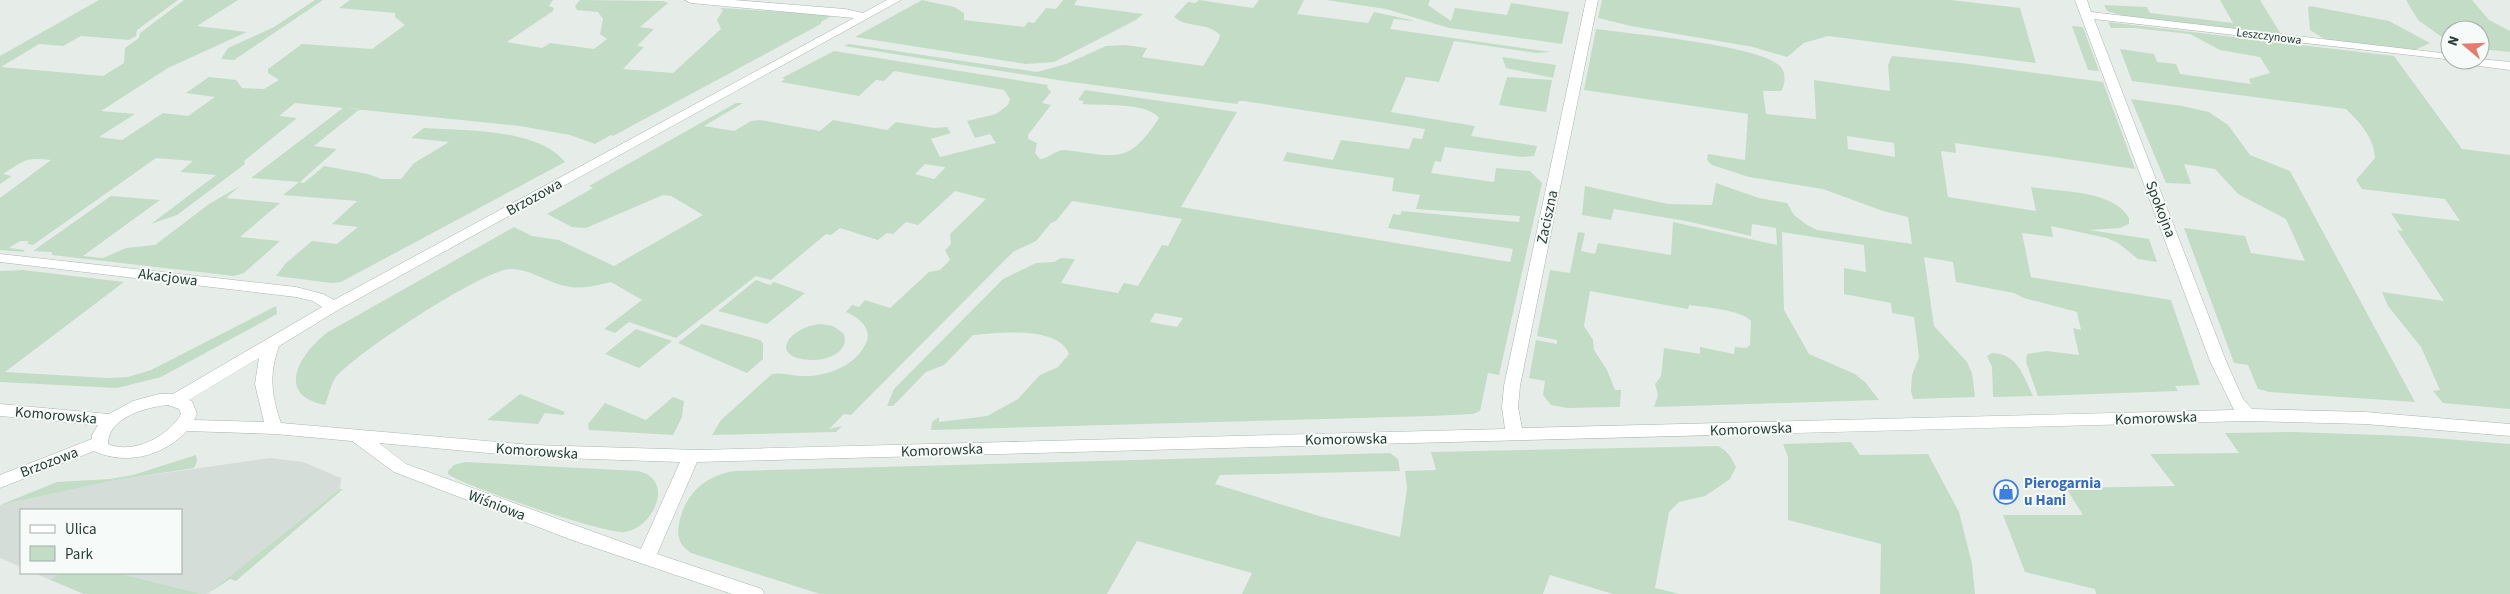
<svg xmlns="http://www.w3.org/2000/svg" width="2510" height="594" viewBox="0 0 2510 594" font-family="'Source Sans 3',sans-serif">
<rect width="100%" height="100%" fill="#e6ede9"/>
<path fill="#d4ddd8" d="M270,458L303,462L341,478L340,489L207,594H84L34,573H181V510H21V567L0,558V505L116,480Z"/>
<path fill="#c2dcc6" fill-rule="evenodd" d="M99,0H178L137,30L136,36L129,40L81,36L63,46L39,44L1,67L103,76L124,63L125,48L139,38L140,33L184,0H238L197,26L247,32L168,68L101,111L135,114L99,137L122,140L163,113L188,116L215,97L186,93L209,77L236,80L242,88L264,89L279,80L268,73V69L302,44L372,49L405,25L395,17V13L339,8L350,0H553L549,6L554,8L553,11L507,42L542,48L550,43L594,49L607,39L600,34L603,19L598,12L577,10L575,6L580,0L663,1L668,3L640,27L654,29L637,46L644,47L623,69L673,73L721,29L717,20L723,10L720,9L722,8L833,15L821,22V24L613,136L611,135L595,144L570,135L520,126L295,103L279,116L297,118L244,161L245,164L177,215L151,224L216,175L180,172L193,161L156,158L33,245L27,244L29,241H20L9,248L25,250L23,252L0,250V198L51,160C25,157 25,160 3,174L12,176L0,184V56Z
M315,0H323L234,60L221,59L228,48L274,27Z
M922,0L954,7L964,13V20L1024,27L1028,22L1034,23L1046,8L1056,9L1063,0H1077L1074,5L1143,14L1136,20L1054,62L1026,64L855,37Z
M1199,0L1253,8L1259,0H1304L1297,14L1368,23L1374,12L1416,21L1394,19L1390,29L1551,52L1536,53L1454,41L1439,82L1406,77L1391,112L1475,126L1471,136L1537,146L1534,156L1522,157L1445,147L1441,162L1435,161L1431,173L1494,182L1496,168L1530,171L1542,183L1499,375L1488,373L1480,411L1473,414L1430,416L931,430L932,422L939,417V422L987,416L1018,399L1040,375L1058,367L1069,354C1058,325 997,333 973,335L944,365L926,372L893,406H887L894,389L1003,279L1036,263L1054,262L1061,258L1075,259L1061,283L1118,293L1124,283L1138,286L1162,245L1168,246L1182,219L1072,201L1056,221L1051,223L1036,241L1013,252L851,415L844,414L829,429L842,426L836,432L712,435L721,420L772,374C783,372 792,376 803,376C826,377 859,365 867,340C871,326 857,317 846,312L852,305L859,307L865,300L890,308L929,272L940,270L950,260L945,250L951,244L950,234L986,199L955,191L918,225L906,222L893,234L887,233L878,240L840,228L831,235L826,234L771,280L756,276L676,338L629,322L615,333L604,329L642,300L611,282C598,285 584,289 570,287C548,284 531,268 509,269C482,271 348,357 334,380C330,388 328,398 325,405C274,395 300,353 328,332L514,227L532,236L559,240L614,266L703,215L671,196L663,195L586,228L572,227L547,214L593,188L589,186L736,103H743L704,126L734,131L751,121L760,120L820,131L833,120L887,130L896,122L934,128L947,127L951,133L931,139L940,157L996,143L990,134L975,138L967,121L996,114L1008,105L1010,99L1004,90L894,71L884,81L876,80L859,96L781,82L785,79L782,78L834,51L1048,85L1047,87L1051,92L1042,103L1051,105L1028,135V139L1037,143L1035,153L1040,159C1050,158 1056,149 1066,150C1115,156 1128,166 1159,118C1148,102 1100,106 1082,104L1084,101L1078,100L1085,90L1237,112L1181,207L1510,262L1513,249L1388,228L1393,214L1400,215L1402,211L1519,222L1520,216L1416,209L1420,195L1392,191L1394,178L1283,161L1287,152L1333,160L1341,140L1409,149L1413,138L1422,139L1425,129L1244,101H1239L1237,104L1064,81L844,46L849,44L1037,72L1066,64L1106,46L1125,45L1147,48L1142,57L1203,66L1218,42L1220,35C1208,22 1186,28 1174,17L1188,2L1195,3ZM925,164L945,167V168L934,179L915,174ZM1155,313L1183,318L1177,327L1150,322Z
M1326,0H1430L1428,5L1451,21L1455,8L1507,15L1511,3L1569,12L1562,44L1449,28L1386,9Z
M1602,0H1951L2020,8L2036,63L1828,36L1804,43L1787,57L1753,47L1631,26L1598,18Z
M2220,0H2260L2281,34L2124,16L2107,11L2104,5L2147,7L2150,13L2233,23Z
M2406,0H2472L2489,20L2510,31V52L2480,49V30H2450V43L2418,20Z
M2310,6L2389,21L2430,43L2415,50L2326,40L2310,30L2308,8Z
M2108,22L2394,56L2462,149L2510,155V409L2443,403L2433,391L2440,390L2421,347L2388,306L2382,292L2444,301L2397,230L2403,231L2391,213L2460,221L2445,199L2362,189L2356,180L2375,158C2374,137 2360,123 2346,109L2132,81L2120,49L2154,54L2157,62L2176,64L2180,74L2251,84L2249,79L2270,73L2260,57L2220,50L2190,34L2134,28H2111Z
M2072,26L2083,27L2099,71L2088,70Z
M1596,29C1632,34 1759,45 1780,66C1786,72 1786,84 1781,91H1763L1766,114L1816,119L1814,80L1890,91L1888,65L1892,56L1961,63L2103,82L2135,169L1955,143L1956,153L1941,151L1948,197L2036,211L2031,187C2061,192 2114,190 2129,218V224L2120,228L2089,230L2149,239L2157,262L2138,259L2118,243L2107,238L2051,226L2053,237L2022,233L2031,277L2171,300L2200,385L2175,386L2178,391L2038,396L2026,362L2027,354L2046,351L2079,355L2073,328L2081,330L2077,312L2024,298L2014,293L1956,282L1953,262L1924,257L1934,326L1967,362L1972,373L1975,397L1913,399L1911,391L1912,375L1919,357L1914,317L1892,313L1891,303L1844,294V268L1866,272L1864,245L1782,232L1784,310L1809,354L1855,374L1865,382L1879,400L1654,407L1658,395L1655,384L1661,376L1664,348L1700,354V347L1734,354L1735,347L1746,348L1750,345L1751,321C1742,310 1704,307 1689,305L1688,309L1590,291L1584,326L1593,340L1594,350L1607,370L1615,390H1621L1620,407L1567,408L1551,405L1543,395L1545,381L1529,378L1536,340L1557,344V340L1537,336L1550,270L1570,273L1578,232L1585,233L1581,251L1595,254L1598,243L1671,255L1673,222L1777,245L1776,228L1752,224L1751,236L1686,221L1614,209L1611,220L1582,215L1585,186L1668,204L1712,205L1716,183L1759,198L1787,203L1794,215L1807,225L1817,230L1912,244L1908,217L1883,211L1823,189L1749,177L1712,165L1707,160L1708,154L1745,160L1748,114L1584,90ZM1847,136L1894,143L1895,157L1848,149Z
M1502,57L1556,65L1553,78L1506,68Z
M1507,77L1552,80L1546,112L1499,105Z
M2131,99L2182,106L2209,112L2228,125L2250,155L2290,171L2415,402L2269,392L2258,389L2248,365L2234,363L2184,228L2245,236L2251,253L2305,261L2286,219L2238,194L2215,169L2184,164L2191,184L2166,183Z
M343,108L360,109L314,146L337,149L300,182L304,183L324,166L368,174L382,179H401L414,163L449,142L411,138L424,128C465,131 538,128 565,162L341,282L332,283L276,276L285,264L312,241L337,244L358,227L332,224L357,201L283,195L299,182L251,178Z
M240,186L226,198L280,203L240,237L280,241L244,273L234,276L52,255V252L33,251L111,196L160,200L83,256L103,258L126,248L155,245L209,204Z
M23,270L124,282L5,372L108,378L128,377L151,370L276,306L277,314L161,377L117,388L0,382V271Z
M756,280L770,285L774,282L805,293L767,324L718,311Z
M702,324L760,340L763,343V359L747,373L678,343Z
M821,324L833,326L844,334C854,369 767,367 790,338C798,329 810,325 821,324Z
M636,329L672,341L639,368L605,354Z
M1992,353C2018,354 2023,375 2033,396L1993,397L1992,367L1987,356Z
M520,394L565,412L563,415L545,413L538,424L487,420Z
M673,397L684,401L682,417L673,435L589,430L588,424L605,403L646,420Z
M2293,432L2408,436L2510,444V594H2096L2095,589L2025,572L2003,515H2083L2066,488L2175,486L2150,454L2239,453L2225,433Z
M1851,442L1860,455L1928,454L1959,512L1972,564L1975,594H1880L1881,544L1788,520V457L1783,444Z
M1718,446C1728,451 1731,457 1736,467L1730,479L1720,486L1705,496L1679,502L1669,512L1655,588L1680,594H1613L1550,575L1543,594H1242L1252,573L1137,541L1107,594H820L691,553C678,544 676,535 680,519C687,492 707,475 735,471L1390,453L1398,459L1400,471L1220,475L1215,484L1319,516L1400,537L1407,488L1405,471L1436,470L1431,452Z
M196,455L197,461L194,468L116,480L0,505L57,482L110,479L133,475Z
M465,462L638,471C675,479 655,527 625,532C608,535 463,486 448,474V471L454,465Z
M340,489H343L236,581L230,579L207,594Z
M60,573H116L201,594H84L51,580Z"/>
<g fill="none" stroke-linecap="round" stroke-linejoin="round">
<g stroke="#a9b5af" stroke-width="1">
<path id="minor" d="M685,0H734L845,9L863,13L887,0H901L338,310L279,346C269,374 271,395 281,423L532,445L699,450L1505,429L1502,407L1504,386L1586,0H1598L1520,386L1518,407L1522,428L2234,410L2210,361L2075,0H2087L2091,12L2450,54V60H2454L2094,19L2226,361L2243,399L2252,409L2365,412L2510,424V436L2365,424L2247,421L697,462L657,554L762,589L764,594H732L572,540L394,472L352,441L275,434L187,431C163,456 126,466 94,451L0,488V475L92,439V435L98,425L0,416V404L109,414L133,401L159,394H173L322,307L313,301L296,297L0,262V254L296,287L323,294L334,300L854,18L691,3ZM259,358L255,384L264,422L194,420L197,414L192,401L189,400ZM168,405L179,409L181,414C169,436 133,455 108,444C108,417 147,407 168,405ZM379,443L532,457L680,462L641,549L406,464Z
M2480,59L2510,62V70L2464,64L2458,60Z"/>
</g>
<use href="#minor" fill="#fff" fill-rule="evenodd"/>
</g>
<defs>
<g id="shop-ring" transform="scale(1.25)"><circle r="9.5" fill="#f6faf8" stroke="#3f7fe0" stroke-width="1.5"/><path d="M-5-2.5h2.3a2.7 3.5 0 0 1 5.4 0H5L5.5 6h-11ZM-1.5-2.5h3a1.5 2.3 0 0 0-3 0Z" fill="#3f7fe0"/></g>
</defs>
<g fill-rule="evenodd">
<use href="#shop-ring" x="2006" y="492"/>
</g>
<g text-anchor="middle" stroke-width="4" stroke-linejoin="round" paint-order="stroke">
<g font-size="12" fill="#273e35" stroke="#f6faf8">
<text transform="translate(2269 36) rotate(7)" y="4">Leszczynowa</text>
</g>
<g font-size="15" fill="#273e35" stroke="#f6faf8">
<text transform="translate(534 197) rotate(-29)" y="5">Brzozowa</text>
<text transform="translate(2161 209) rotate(69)" y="5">Spokojna</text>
<text transform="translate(1547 217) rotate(-78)" y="5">Zaciszna</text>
<text transform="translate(168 277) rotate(7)" y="5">Akacjowa</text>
<text transform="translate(56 415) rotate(5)" y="5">Komorowska</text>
<text transform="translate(2156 418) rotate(-2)" y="5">Komorowska</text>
<text transform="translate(1751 429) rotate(-2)" y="5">Komorowska</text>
<text transform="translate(1346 439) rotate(-1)" y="5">Komorowska</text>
<text transform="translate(942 450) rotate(-2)" y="5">Komorowska</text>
<text transform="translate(537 451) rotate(4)" y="5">Komorowska</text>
<text transform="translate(49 462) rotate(-21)" y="5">Brzozowa</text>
<text transform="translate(497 505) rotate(21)" y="5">Wiśniowa</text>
</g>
<g font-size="15" font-weight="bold" fill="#366cbe" stroke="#f6faf8" text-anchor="start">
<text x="2024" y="488">Pierogarnia<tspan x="2024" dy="17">u Hani</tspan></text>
</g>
</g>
<rect x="20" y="509" width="162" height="65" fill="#f6faf8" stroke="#a3afaa"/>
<rect x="30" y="525" width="25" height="8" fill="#ffffff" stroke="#a3afaa"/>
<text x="65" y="534" font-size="15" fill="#273e35">Ulica</text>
<rect x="30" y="546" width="25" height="15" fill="#c2dcc6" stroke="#a3afaa"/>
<text x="65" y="559" font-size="15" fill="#273e35">Park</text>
<g transform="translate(2465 45) rotate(289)"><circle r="24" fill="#f6faf8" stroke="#a3afaa"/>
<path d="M0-4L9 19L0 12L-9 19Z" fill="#e37d6f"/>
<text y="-8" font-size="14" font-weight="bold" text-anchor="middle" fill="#273e35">N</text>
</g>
</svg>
